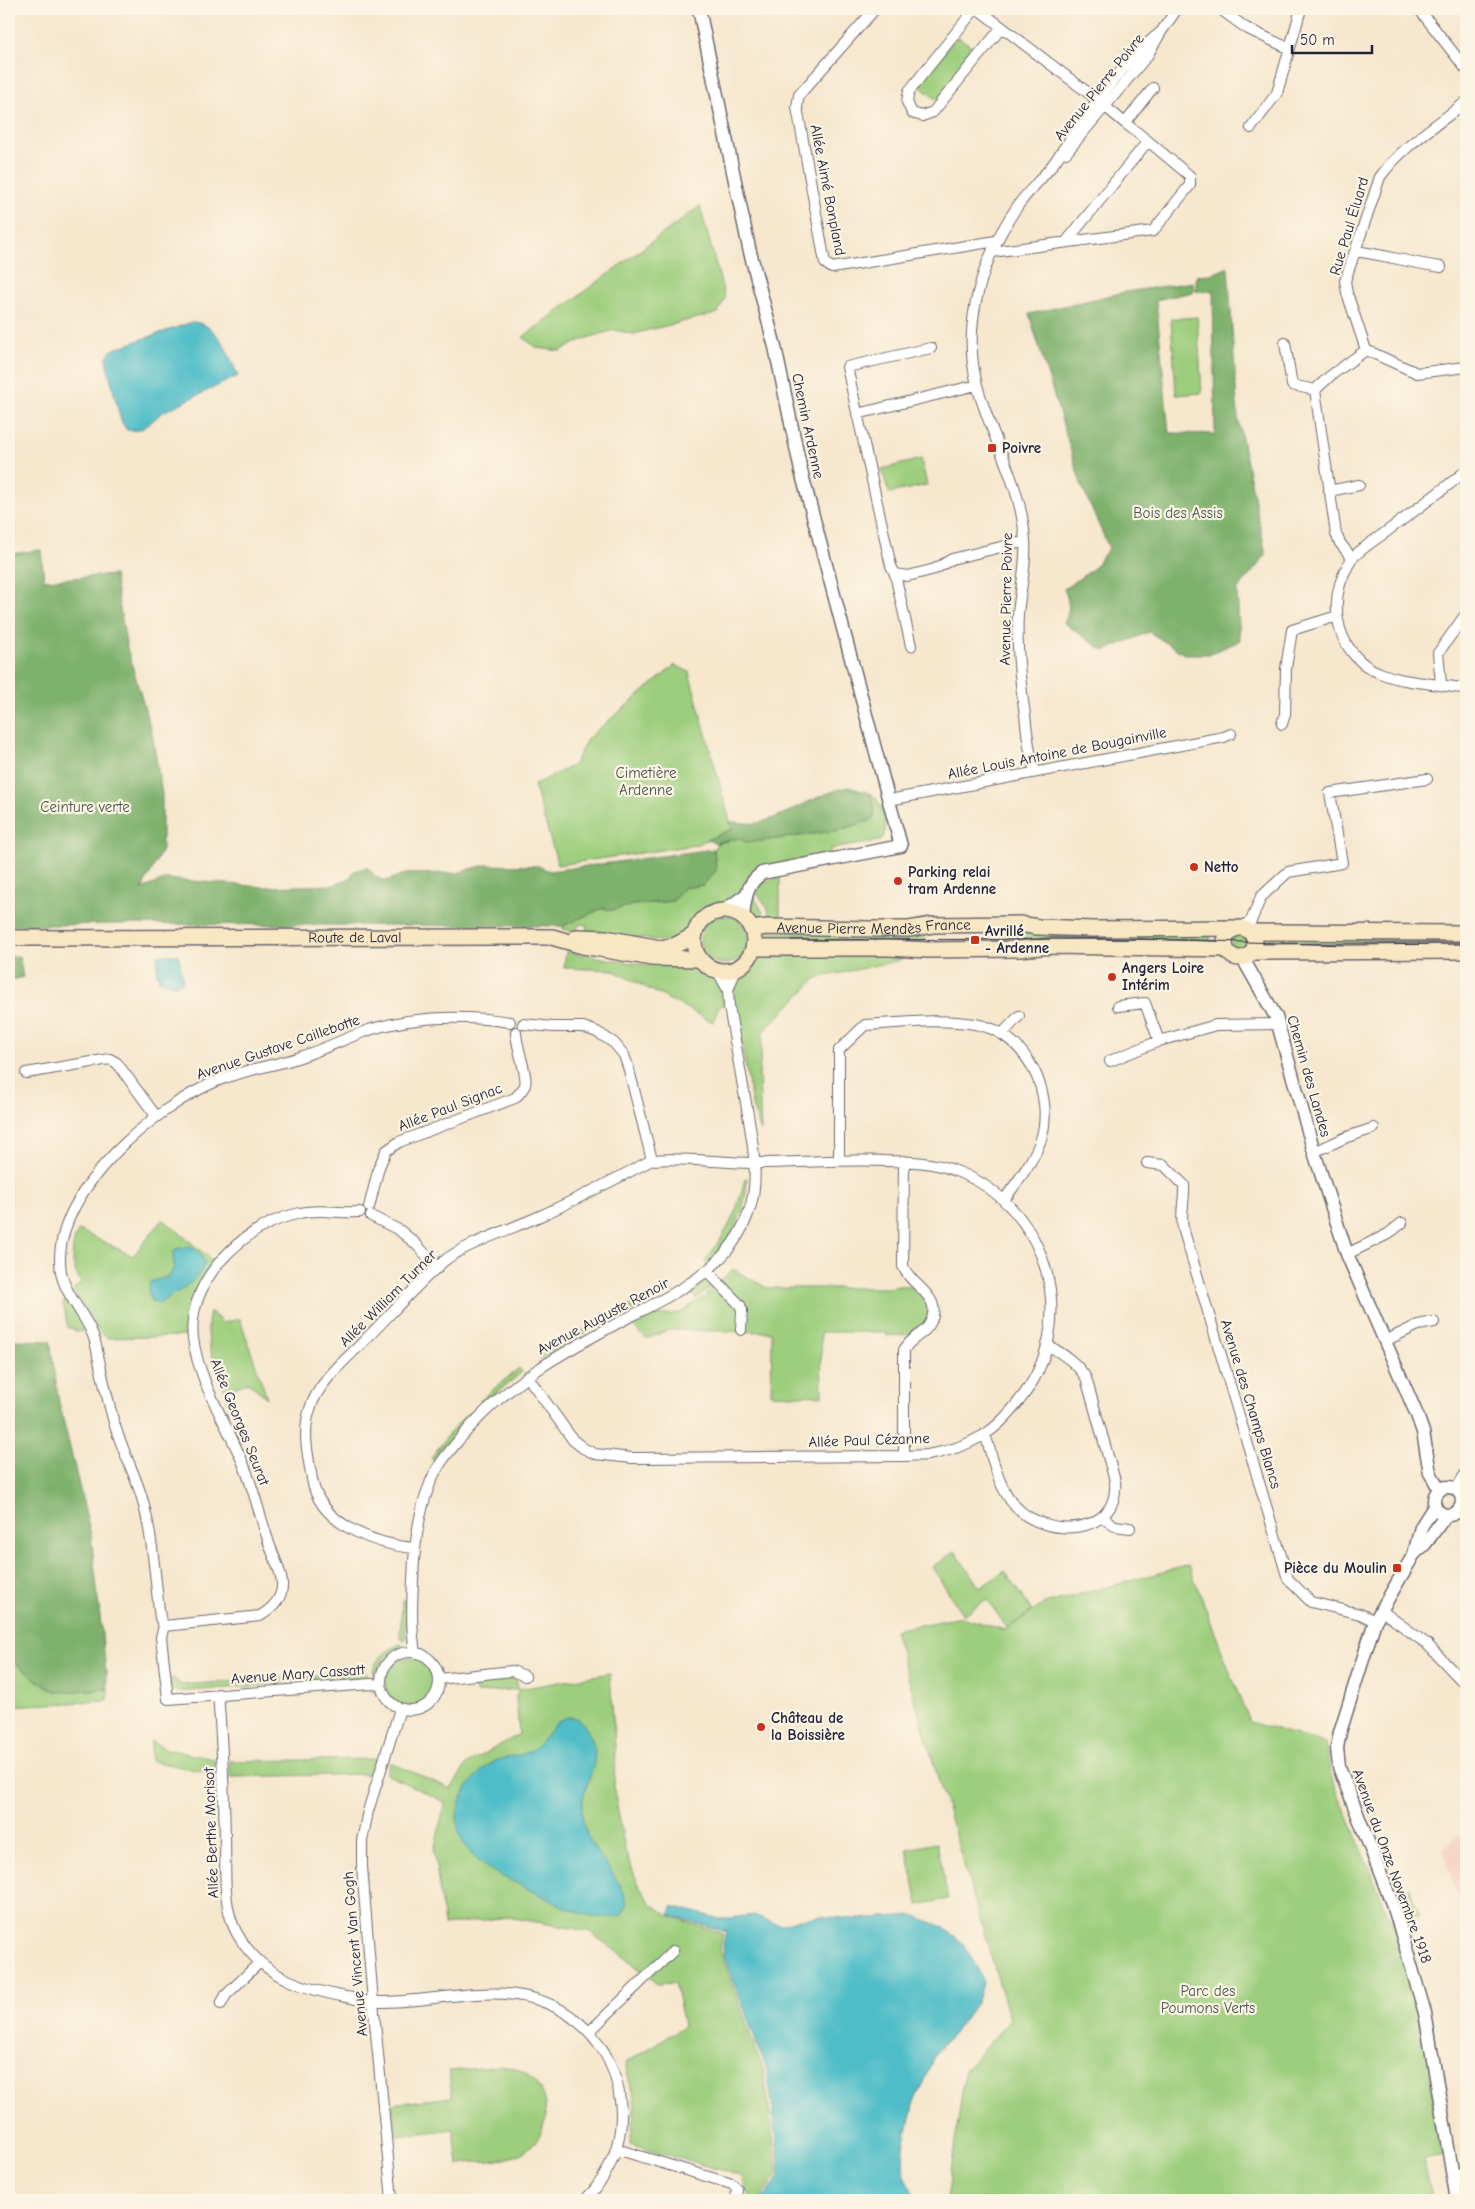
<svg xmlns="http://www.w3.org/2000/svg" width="1475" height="2209" viewBox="0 0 1475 2209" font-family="'Comic Neue',sans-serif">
<rect width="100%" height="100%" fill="#fcf5e5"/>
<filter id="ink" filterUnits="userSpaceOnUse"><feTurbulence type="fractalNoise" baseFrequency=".02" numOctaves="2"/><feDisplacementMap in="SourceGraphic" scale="10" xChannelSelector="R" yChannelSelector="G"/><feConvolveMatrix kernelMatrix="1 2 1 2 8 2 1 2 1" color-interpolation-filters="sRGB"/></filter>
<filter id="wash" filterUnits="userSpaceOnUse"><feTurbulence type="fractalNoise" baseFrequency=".0096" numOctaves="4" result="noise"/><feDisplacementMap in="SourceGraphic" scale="20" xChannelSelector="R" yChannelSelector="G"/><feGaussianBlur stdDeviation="1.12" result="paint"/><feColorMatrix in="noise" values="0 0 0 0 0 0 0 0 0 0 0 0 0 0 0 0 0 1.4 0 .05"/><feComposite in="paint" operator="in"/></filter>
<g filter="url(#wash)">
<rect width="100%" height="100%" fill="#f6e7cd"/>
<path fill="#f5d2c3" d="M1466,1829V1918L1442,1850Z"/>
<path fill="#9dce7d" stroke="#60785c" d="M957,36L977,50L937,100L918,85Z
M700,206L725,298L718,313L633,334L614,330L584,339L560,351L537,348L523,337Z
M1197,317L1202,393L1176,395L1171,319Z
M921,459L927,485L889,493L882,469Z
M675,665L689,672L732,829L695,845L558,865L534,785L574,765L587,739Z
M870,793C882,799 892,831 880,841L830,849V854L759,868L750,875L738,896L732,901L705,907L692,921L686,932L669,942L587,931L586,924L578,925L577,932L563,929V926L603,908L612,910L633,905L673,901L683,888L703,885L716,871L714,849L717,843L740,838L747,843L835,831L867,822L874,818V804Z
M780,877V917H769L768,908L757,893L762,883Z
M753,892C756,906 764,906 764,923C747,917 750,906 753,892Z
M700 940a24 24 0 1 1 48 0a24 24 0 1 1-48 0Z
M769,931H925V942L770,943Z
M1021,931L1210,932V943L1021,942Z
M1231 940a9 9 0 1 1 18 0a9 9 0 1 1-18 0Z
M1270,937H1437V945L1270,944Z
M566,951L584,956L585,951L596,957L646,965L659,963L695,965L717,981L724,995V1005L719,1006L713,1022L612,970L564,968Z
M763,954H902L901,960L817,978L763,1032L759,1074L761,1131L753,1109L734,999L735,985L739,975L748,971Z
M745,1178H747C747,1212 731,1240 708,1265L704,1261C726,1236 738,1211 745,1178Z
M163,1219L213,1261C197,1285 191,1308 186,1336L107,1338L97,1329L73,1290L81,1283C71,1267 69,1247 79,1230L133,1256Z
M733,1269L767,1288H888C897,1286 906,1284 915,1289C931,1298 933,1321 917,1331C908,1336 896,1335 886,1336V1332H821L822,1396L771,1394L772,1332L669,1330L646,1339L633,1326L652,1316L680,1313L704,1297Z
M709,1278L715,1284L696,1299L691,1291Z
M649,1296L651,1300L605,1325L603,1319Z
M67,1299L87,1331L75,1332V1329L68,1328L63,1303Z
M210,1311L223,1323L240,1319L267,1398L248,1382L226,1392C215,1364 203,1342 210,1311Z
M584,1329L586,1333L541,1359L538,1355Z
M519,1368L522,1372L487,1401L484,1397Z
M468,1413L472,1416L436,1461L431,1458L451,1431Z
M955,1551L980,1588L1005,1571L1032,1611L1007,1628L987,1599L963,1615L932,1567Z
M1189,1565L1249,1722L1325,1743L1331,1776L1398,1938L1426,2040L1442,2155L1423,2159L1433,2200H947L965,2070L1010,2020L894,1630L961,1617L1005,1630L1044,1604Z
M402,1600H408L405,1640L400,1638Z
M399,1644L403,1645L385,1658L373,1675C372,1659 388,1651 399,1644Z
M385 1682a24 24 0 1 1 48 0a24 24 0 1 1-48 0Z
M9,1658L35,1679L56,1692L108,1689V1701L9,1706Z
M340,1670L348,1673L366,1672L368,1674L366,1678L340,1680L339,1672Z
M328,1671L331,1673V1680L177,1692L171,1688L170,1679L173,1678L182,1685L321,1675Z
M610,1673L615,1748L614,1789L625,1850L639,1886L651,1903L667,1915L724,1934L720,1946L723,1959L764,2072L778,2175L759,2200H752L741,2176L630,2144L635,2103L625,2063L684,2026L675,1983L657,1984L627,1959L588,1931L508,1917L444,1925L434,1851L445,1802L386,1774L390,1762L451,1789L467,1764L519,1734L516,1697L519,1689L476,1693L474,1680L511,1675L515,1677L519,1689Z
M151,1741L166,1749L214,1759L215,1774L151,1761Z
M379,1759L374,1774L230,1777V1761Z
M937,1843L948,1899L918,1905L907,1849Z
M1409,1886L1419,1914L1416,1916L1408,1909L1404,1890Z
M500,2066C510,2067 521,2069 529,2076C553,2096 550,2134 525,2151C509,2162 484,2161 465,2163L458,2166L454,2129L397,2136L392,2104L452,2097L449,2071Z"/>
<path fill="#7eb16c" stroke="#506a54" d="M1228,267L1238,419L1266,555L1237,591L1240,641L1209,654H1184L1149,632L1104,651L1064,623C1071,610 1069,601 1064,589L1093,569L1109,548L1082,487L1029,314L1125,292L1193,282V292L1156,300L1169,433L1215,434L1213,291H1196V276L1215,273Z
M41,550L44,580L114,575L127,648L152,733L162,794V850L142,889L166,879L265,887L333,885L350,878L354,871L367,867L376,877L385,881L405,874L457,873L485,865L538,866L550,871L714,849L716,871L703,885L683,888L673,901L633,905L612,910L603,908L563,926L108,924L9,926V554Z
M848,787L870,793L874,804V818L867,822L835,831L747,843L740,838L717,843L706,840L732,829L730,822C740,822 752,825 762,822C792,813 817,794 848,787Z
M9,956H19L23,977L9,981Z
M9,1314L14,1340L50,1341L59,1402L91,1535L108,1689L57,1692L35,1679L9,1658Z"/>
<path fill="#4fbdc7" stroke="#387081" d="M192,322C219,323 229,355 238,376L165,411C151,419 145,434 127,430L121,421L107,365C106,357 108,352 114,349Z
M157,955H179L183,981L176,985L160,981L157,974Z
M186,1247C198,1248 200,1253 205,1263C197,1285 176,1290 161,1303L152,1301L148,1292L150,1282L170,1276L174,1267L173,1253L176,1249Z
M570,1717C579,1718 583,1723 587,1730C607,1762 582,1779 582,1810C582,1851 622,1870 627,1905L621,1916C591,1923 558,1904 532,1891C513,1881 488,1872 473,1856C443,1823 459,1786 492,1763C502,1756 516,1757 528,1752C546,1745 550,1719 570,1717Z
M672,1906L720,1919L754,1915L780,1925L799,1919L821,1916L855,1919L913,1915L943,1927L964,1944L982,1977L983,1984L976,2003L958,2028L935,2054L913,2105L904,2146L903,2171L916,2200H761L780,2177L776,2133L767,2070L724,1957L723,1944L727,1932L670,1915Z"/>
</g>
<g filter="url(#ink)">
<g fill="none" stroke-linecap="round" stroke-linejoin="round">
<g stroke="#6c676e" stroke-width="12">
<path id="minor" d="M875,9L799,95L797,107L825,263L832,268L996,241
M975,9L909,91L907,102L912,113L922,116L933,112L1002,27
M978,9L1091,95L1125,123L1153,88
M1220,9L1246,28L1288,48
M1419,9L1466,69
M1466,102C1437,125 1401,147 1380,177L1345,281L1347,293L1366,350L1417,373L1466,367
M1251,128L1277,93L1301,9
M1066,153L1147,56L1161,32L1177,9
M1066,242L1148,141L1125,123
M1355,251C1385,255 1411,263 1441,267
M992,252L1153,231L1190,185V176L1148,141
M1285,343L1292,385L1315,390
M857,414L977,385
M1466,471C1441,491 1416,510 1390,529C1380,537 1358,550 1351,560C1338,581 1333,605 1340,629C1346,649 1361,666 1380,673C1407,684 1438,683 1466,689
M1329,491L1359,485
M1352,558L1340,543L1336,534L1315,390L1330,376L1366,350
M895,574L908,576L935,569L952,559L1025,541
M911,646L895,574L891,566L847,367L931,348
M1441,683L1438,653L1466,614
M1282,724L1285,714L1286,668L1292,630L1337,616
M1035,771C1029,753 1027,734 1025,715C1020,681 1016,648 1018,614C1020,590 1027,564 1025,541C1022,485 991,438 977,385C961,323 983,255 1019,204C1030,189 1045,176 1056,160C1085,117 1120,64 1161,32
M889,800L1224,737L1231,734
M1240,928L1251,921L1261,897L1288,872L1342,863L1330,793L1427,779
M717,970L728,990
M1118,1006L1145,1003L1159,1041L1216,1025L1278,1024
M523,1024L553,1027H583L597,1032L614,1043L624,1055L629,1070L652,1160
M1002,1034L1019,1016
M1110,1061L1159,1041
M26,1073L110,1059L117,1063L156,1116
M1314,1152L1347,1137L1374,1128
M839,1159V1050L865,1025C901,1023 939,1018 975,1024C1026,1032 1057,1095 1040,1142C1032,1163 1017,1182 1004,1200
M904,1161L903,1266C911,1288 946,1296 929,1325C922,1336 910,1338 904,1350V1456
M1147,1163L1164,1165L1184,1185C1185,1200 1180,1213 1183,1228L1288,1579L1311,1602L1360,1614L1375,1621
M369,1207L379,1167L386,1151L399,1142L515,1098C519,1094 523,1090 525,1085C528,1075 516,1046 516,1032
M371,1216L399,1230L415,1243L438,1268
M1347,1254L1388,1234L1402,1223
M708,1272L740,1305L742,1310L741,1330
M1385,1341L1418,1325L1434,1322
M985,1434C993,1459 998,1488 1016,1507C1045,1538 1120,1537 1115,1481L1086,1378C1076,1362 1064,1355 1048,1345
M1456,1489L1466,1473
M1461,1506L1466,1511
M1103,1518L1115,1526L1130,1528
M414,1548C374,1544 319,1524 312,1479C308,1456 302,1432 310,1409C318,1383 343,1362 361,1344C389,1316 415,1286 444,1261C465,1244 514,1228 540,1216C578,1199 615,1179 652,1160C685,1157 720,1163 753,1163C798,1163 841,1159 885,1161C909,1161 934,1162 956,1171C1049,1206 1082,1324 1019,1401C1009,1414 997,1427 984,1435C967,1445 947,1452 927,1455C919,1456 912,1455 904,1456L632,1458L595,1454L583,1448L573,1440L527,1376
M1382,1611L1427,1644L1466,1685
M164,1626L260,1616C272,1609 283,1598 282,1583C281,1569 272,1554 268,1540C260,1516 254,1491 245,1468C228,1425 199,1384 193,1338C189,1307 206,1274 228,1253C248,1233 272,1219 300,1213C320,1208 340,1214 360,1212
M381 1681a29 29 0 1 1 58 0a29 29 0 1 1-58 0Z
M415,1653C411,1628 412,1605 413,1580C414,1545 418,1513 431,1481C437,1466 448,1453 458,1441C506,1382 565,1351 631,1316C685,1288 740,1262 753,1196C758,1166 751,1133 746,1103C740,1071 735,1039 729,1007L728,990L736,969
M439,1679L512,1671L525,1676
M381,1685L371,1684L168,1699L161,1637L164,1626L160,1618C155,1578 153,1537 142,1498C134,1471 120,1446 113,1419C108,1400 103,1380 99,1360C97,1352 96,1341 92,1333C82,1309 60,1290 60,1262C58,1188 155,1107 217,1081C242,1070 268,1067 294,1059C317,1052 340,1041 363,1032C410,1016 461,1015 510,1022
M218,1694C222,1742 224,1789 225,1837C226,1862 223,1895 231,1919C233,1927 240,1940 246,1947C270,1979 309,1990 346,1997C355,1998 365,2002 374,2002C448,2004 523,1969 585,2028C605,2047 617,2073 620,2100C625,2137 611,2175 585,2200
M221,2004L226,1995L260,1962
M589,2032L673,1951
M616,2149L732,2184L737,2189L736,2200
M1453,2175L1466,2172
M392,2200L373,2002L362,1867V1841L368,1811L400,1709"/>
</g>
<g stroke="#6c676e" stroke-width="15">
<path id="tertiary" d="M699,9L749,248L775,347L801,471L901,846L762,873C746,884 745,899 743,917
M725,910L746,895
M1242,957L1276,1017L1314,1152L1347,1254L1417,1415L1423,1432L1430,1473L1440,1490
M1434 1501a14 14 0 1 1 28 0a14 14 0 1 1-28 0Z
M1446,1515L1425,1544L1414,1554L1375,1621L1340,1732L1337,1748L1339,1767L1395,1911L1425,2013L1457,2200
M1414,1554L1421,1527L1435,1505"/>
</g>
<g stroke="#6c676e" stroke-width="18">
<g id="secondary">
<circle cx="724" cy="941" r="30"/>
<circle cx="1240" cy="943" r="15"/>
<path id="s1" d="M752,929L767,927L872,929H909L933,925L1019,924L1038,927L1093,929L1235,928"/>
<path d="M1250,932L1466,933"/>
<path d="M577,937L605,938L660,948L676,945L694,935"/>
<path id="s2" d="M9,938L552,937L583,946L652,958L700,959"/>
<path d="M754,948H889L928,950L1019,949L1052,946L1226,949"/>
<path d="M1252,952L1466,951"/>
</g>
</g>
<use href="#minor" stroke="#fff" stroke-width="10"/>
<use href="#tertiary" stroke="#fff" stroke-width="12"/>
<use href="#secondary" stroke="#f9e7c3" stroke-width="15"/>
<path stroke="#22223b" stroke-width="1" d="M791,940L1141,939L1349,945L1466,944"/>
</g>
</g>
<g fill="#c8321e" stroke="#fcf5e5" stroke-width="2">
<rect x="987" y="443" width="10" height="10" rx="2.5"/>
<circle cx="1194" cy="867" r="5"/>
<circle cx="898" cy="881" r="5"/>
<rect x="970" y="935" width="10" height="10" rx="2.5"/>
<circle cx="1112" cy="977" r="5"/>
<rect x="1392" y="1563" width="10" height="10" rx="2.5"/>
<circle cx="761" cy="1727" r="5"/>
</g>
<g text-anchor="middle" stroke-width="4.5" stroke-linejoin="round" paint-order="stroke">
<g font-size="15" fill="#22223b" stroke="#fcf5e5">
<text transform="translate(1099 87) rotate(-51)" y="5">Avenue Pierre Poivre</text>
<text transform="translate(828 190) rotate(79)" y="5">Allée Aimé Bonpland</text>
<text transform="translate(1349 226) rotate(-73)" y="5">Rue Paul Éluard</text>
<text transform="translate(808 426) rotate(78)" y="5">Chemin Ardenne</text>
<text transform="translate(1006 599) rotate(-89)" y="5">Avenue Pierre Poivre</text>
<text transform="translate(1057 753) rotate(-11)" y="5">Allée Louis Antoine de Bougainville</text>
<text dy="5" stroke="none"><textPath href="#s1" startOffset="122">Avenue Pierre Mendès France</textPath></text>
<text dy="5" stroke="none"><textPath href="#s2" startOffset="346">Route de Laval</textPath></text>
<text transform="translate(278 1047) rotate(-19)" y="5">Avenue Gustave Caillebotte</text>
<text transform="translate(1309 1076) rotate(74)" y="5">Chemin des Landes</text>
<text transform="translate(450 1107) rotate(-21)" y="5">Allée Paul Signac</text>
<text transform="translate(388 1298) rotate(-45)" y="5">Allée William Turner</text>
<text transform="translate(603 1316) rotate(-28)" y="5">Avenue Auguste Renoir</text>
<text transform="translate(1251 1404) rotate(73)" y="5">Avenue des Champs Blancs</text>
<text transform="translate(240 1422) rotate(68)" y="5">Allée Georges Seurat</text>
<text transform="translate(869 1440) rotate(-2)" y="5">Allée Paul Cézanne</text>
<text transform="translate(298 1674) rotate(-4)" y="5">Avenue Mary Cassatt</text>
<text transform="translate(211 1833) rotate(-92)" y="5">Allée Berthe Morisot</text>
<text transform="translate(1392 1866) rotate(70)" y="5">Avenue du Onze Novembre 1918</text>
<text transform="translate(355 1954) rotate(-95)" y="5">Avenue Vincent Van Gogh</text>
</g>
<g font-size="15" font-weight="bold" fill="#22223b" stroke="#fcf5e5" text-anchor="start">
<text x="1002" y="453">Poivre</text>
<text x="1204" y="872">Netto</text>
<text x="908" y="877">Parking relai<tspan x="908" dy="17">tram Ardenne</tspan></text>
<text x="985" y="936">Avrillé<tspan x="985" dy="17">- Ardenne</tspan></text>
<text x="1122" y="973">Angers Loire<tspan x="1122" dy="17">Intérim</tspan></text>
<text x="1387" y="1573" text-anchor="end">Pièce du Moulin</text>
<text x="771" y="1723">Château de<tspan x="771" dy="17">la Boissière</tspan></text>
</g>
<g font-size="15" fill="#47564f" stroke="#fcf5e5">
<text x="1178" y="518">Bois des Assis</text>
<text x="646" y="778">Cimetière<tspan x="646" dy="17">Ardenne</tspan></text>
<text x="85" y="812">Ceinture verte</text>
<text x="1208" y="1996">Parc des<tspan x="1208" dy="17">Poumons Verts</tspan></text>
</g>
</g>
<rect width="1475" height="2209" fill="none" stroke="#fcf5e5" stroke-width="30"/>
<path d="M1292 45v8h80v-8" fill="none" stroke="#22223b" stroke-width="2.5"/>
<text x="1300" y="45" font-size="15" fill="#22223b" stroke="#fcf5e5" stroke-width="4" paint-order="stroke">50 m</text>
</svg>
